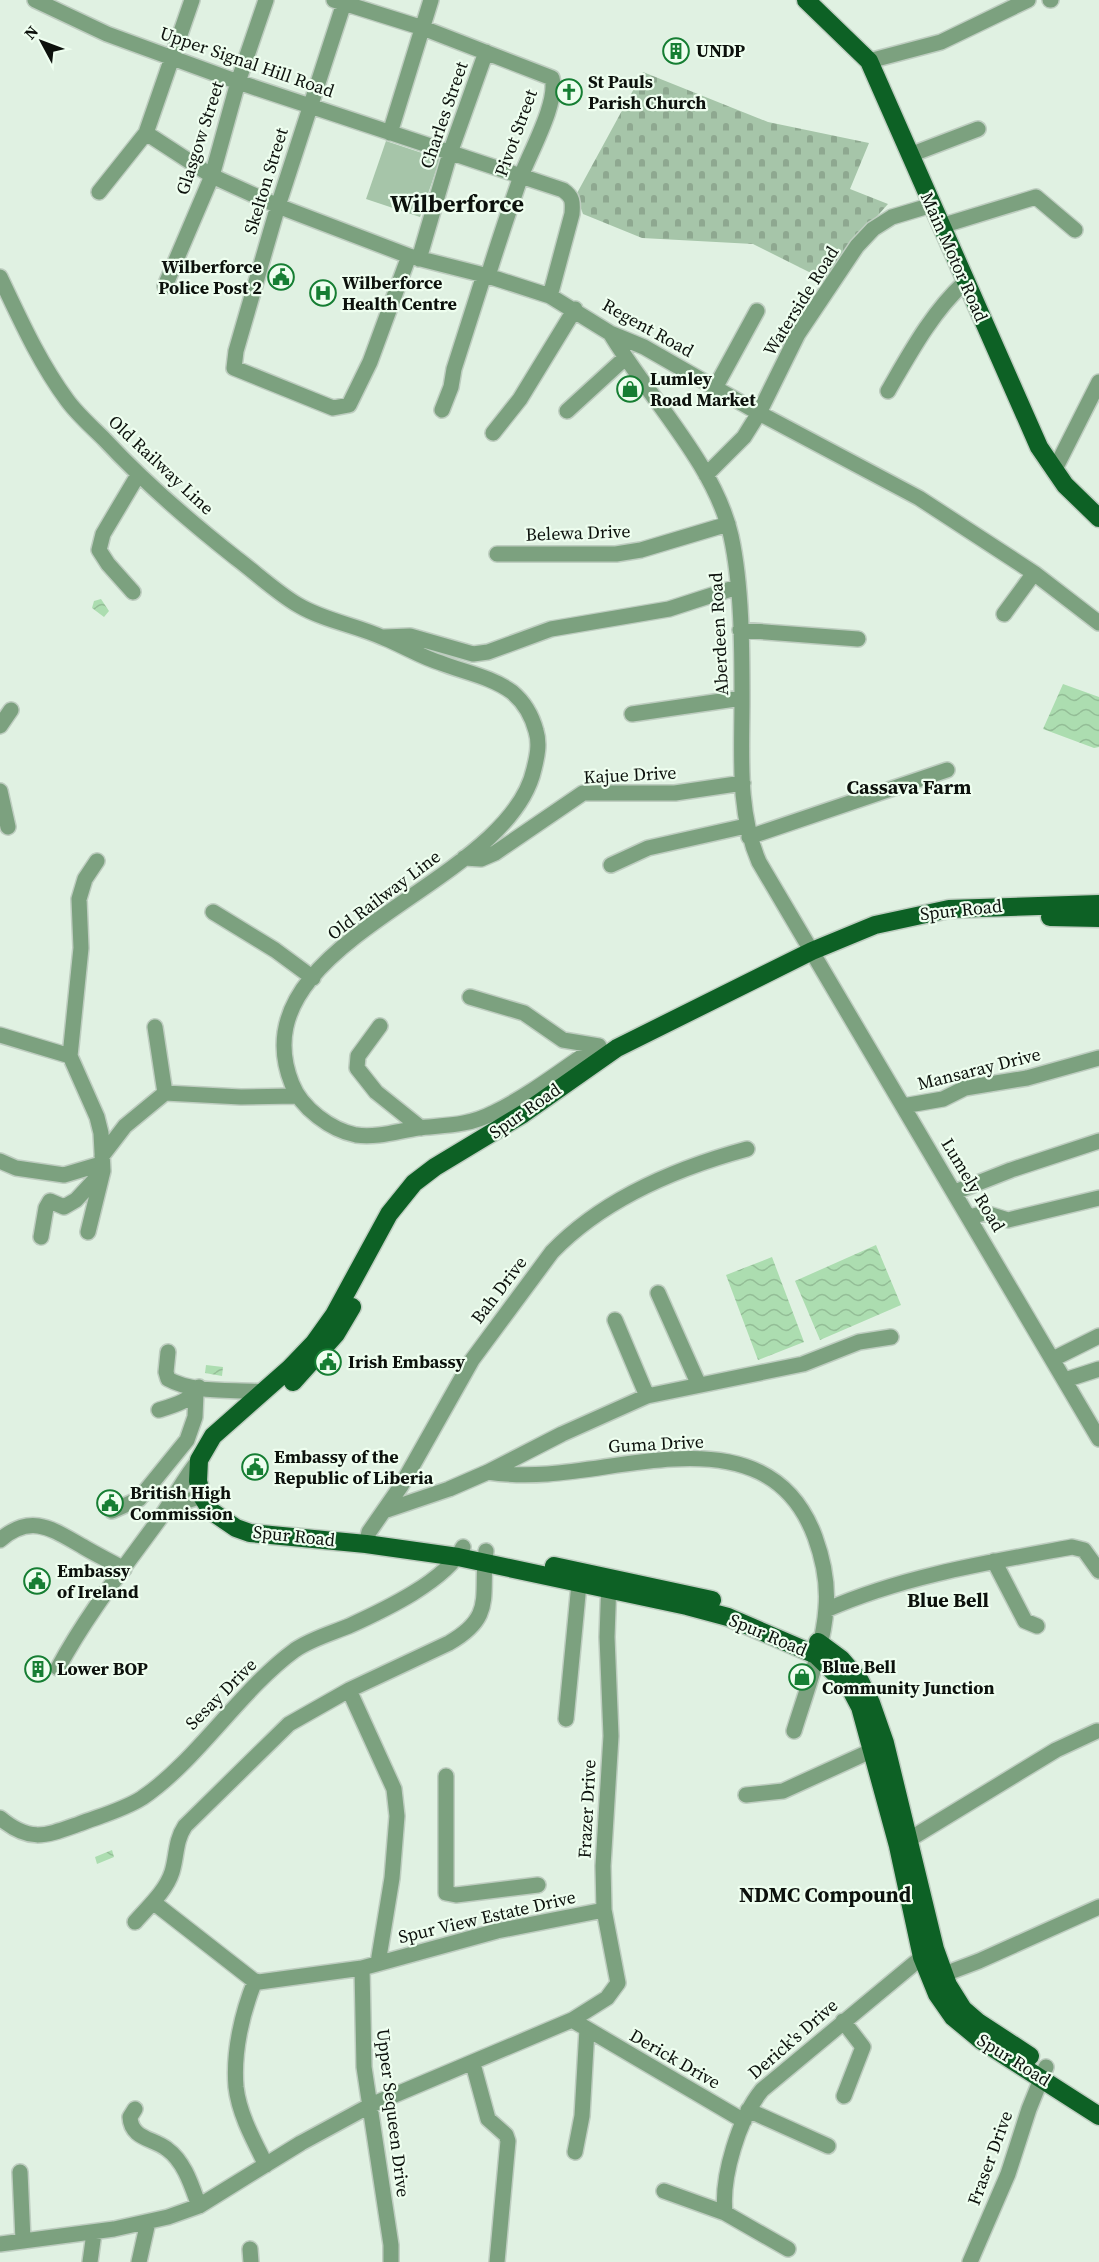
<svg xmlns="http://www.w3.org/2000/svg" width="1099" height="2262" viewBox="0 0 1099 2262" font-family="'Source Serif 4',serif">
<defs>
<pattern id="cemetery-stones" width="16" height="16" patternUnits="userSpaceOnUse" patternTransform="scale(1.5)"><rect width="16" height="16" fill="#a6c5a9"/><path d="M2 7V4a2 2 0 0 1 4 0v3zM10 15v-3a2 2 0 0 1 4 0v3z" fill="#8ea890"/></pattern>
<pattern id="water-waves" width="16" height="10" patternUnits="userSpaceOnUse" patternTransform="scale(1.5)"><rect width="16" height="10" fill="#acddb0"/><path d="M0 5q4-4 8 0t8 0" fill="none" stroke="#93bd96"/></pattern>
</defs>
<rect width="100%" height="100%" fill="#e0f1e2"/>
<path fill="url(#cemetery-stones)" d="M643,72L768,122L869,143L850,189L888,204L854,242L827,281L753,244L642,238L583,214L576,195Z"/>
<path fill="#a6c5a9" d="M386,141L440,159L420,217L366,199Z"/>
<path fill="url(#water-waves)" d="M101,599L109,611L104,617L92,608L94,601Z
M1063,684L1099,697V747L1094,748L1043,729Z
M876,1245L901,1305L820,1340L795,1281Z
M772,1257L804,1342L758,1360L726,1275Z
M206,1365L223,1367L222,1376L205,1373Z
M112,1850L114,1857L97,1864L95,1857Z"/>
<g fill="none" stroke-linecap="round" stroke-linejoin="round">
<g stroke="#becdc0" stroke-width="18">
<path id="minor" d="M35,0L107,34L238,82L563,190C573,197 573,202 572,214L550,296
M334,0L423,28L552,78C559,102 529,154 520,179C509,211 498,243 488,276
M345,0L278,206L236,351L234,368L333,408L349,405L370,362L409,256
M1050,0H1051
M869,61L941,42L1028,0
M146,133L212,176L278,206L409,256L488,276L550,296L610,333L644,347L759,413L919,498L1034,573L1099,623
M390,133L431,0
M910,155L978,129
M99,192L146,133L192,0
M941,226L1036,197L1075,230
M419,259L450,153L486,52
M0,277C20,319 39,362 67,400C77,414 91,426 104,439C145,483 189,521 236,558C256,573 276,592 298,605C325,621 356,625 384,638C404,646 421,657 441,663C464,672 492,677 512,692C524,702 532,716 536,731C540,744 537,757 534,769C508,888 234,940 292,1084C301,1108 331,1130 356,1135C377,1138 398,1131 418,1128C445,1125 468,1126 493,1113C530,1095 563,1069 597,1046
M165,286L212,176L238,82L266,0
M610,333C648,397 715,464 731,536C742,586 742,649 742,700C742,755 737,811 759,862L1099,1439
M715,388L757,311
M888,391C910,353 932,312 965,282
M442,410L451,387L454,369L484,275
M567,411L625,358
M493,433L520,399L575,309
M1054,471L1099,382
M706,475L744,437L759,413L798,334L857,246L873,229L892,217L932,205
M497,554H616L641,550L728,524
M133,592L108,564L99,550L103,534L138,475
M1004,614L1034,573
M740,630L858,639
M384,637L410,636L473,654L488,652L551,629L669,609L737,587
M632,714L742,698
M0,726L11,710
M0,791L8,827
M749,837L947,770
M464,858L481,859L495,853L583,793H675L743,783
M611,865L648,848L746,826
M213,912L275,950L313,978
M470,997L524,1013L563,1040L599,1046
M380,1026L358,1056L357,1068L376,1092L421,1128
M155,1027L165,1093
M0,1035L70,1056
M903,1106L943,1099L965,1088L1027,1078L1099,1058
M102,1156L125,1126L165,1093L241,1097L296,1096
M0,1161L16,1168L64,1175L101,1164
M955,1192L1011,1170L1099,1141
M969,1217L985,1213L1008,1220L1099,1198
M88,1232L103,1171L101,1133L97,1117L70,1056L81,948L79,899L85,879L97,861
M41,1237L46,1208L50,1201L64,1207L76,1200L100,1174
M658,1293L698,1383
M615,1320L647,1396
M168,1352L166,1372L168,1379C195,1394 233,1389 263,1392
M1053,1359L1099,1336
M1065,1380L1099,1369
M159,1410C172,1406 193,1400 199,1387
M488,1472C551,1482 611,1462 673,1459C739,1455 791,1472 815,1537C823,1559 828,1585 826,1608C824,1645 805,1695 794,1731
M169,1507L202,1496
M387,1510L449,1489L488,1472L562,1434L647,1396L803,1364L859,1342L891,1337
M112,1511L139,1499L187,1440L195,1417L196,1393
M0,1540C31,1513 52,1529 82,1546C95,1554 110,1561 124,1569
M366,1544L369,1532L401,1486L472,1360L552,1252C603,1199 677,1168 747,1149
M994,1561L1025,1621L1037,1626
M826,1610C903,1576 990,1562 1072,1547L1084,1550L1099,1571
M58,1668C86,1616 123,1569 158,1521C173,1501 183,1479 199,1460
M349,1690L394,1789L397,1816L392,1878L378,1963
M566,1719L579,1584
M446,1776V1893L456,1895L538,1885
M746,1795L783,1791L873,1750
M0,1818C30,1843 45,1836 79,1824C100,1816 123,1810 142,1798C197,1761 240,1690 295,1650C311,1639 332,1633 349,1626C384,1610 446,1581 463,1547
M900,1845L1056,1750L1097,1731
M153,1902L253,1980L259,1982L362,1968L497,1931L604,1910
M135,1922C148,1907 166,1891 172,1872C177,1856 175,1841 185,1826L289,1724L349,1690L449,1643C496,1616 480,1596 486,1551
M362,1968L364,2067L391,2245V2262
M934,1978L979,1961L1099,1907
M255,1981C242,2013 233,2052 236,2087C239,2114 254,2141 266,2165
M572,2020L744,2121
M843,2021L863,2047L844,2096
M473,2064L488,2119L506,2135L508,2141L497,2262
M135,2109L130,2117C131,2139 153,2138 167,2149C185,2162 192,2187 199,2206
M748,2110L828,2146
M575,2152L582,2116L587,2029
M20,2172L23,2240
M664,2191L725,2213
M0,2244L114,2229L168,2217L199,2206L301,2143L371,2105L572,2020L607,1998L618,1983L604,1910L603,1866L611,1736L607,1637L609,1580
M250,2249L251,2262
M788,2249L725,2213C721,2177 739,2118 762,2090L922,1957
M90,2262L94,2233
M139,2262L148,2222
M970,2262L1008,2174L1029,2109L1046,2067"/>
</g>
<g stroke="#becdc0" stroke-width="21">
<path id="major" d="M806,0L869,61L1039,447L1065,485L1099,518
M1099,904L949,909L875,925L812,951L617,1048L523,1114L435,1167L414,1183L389,1214L334,1315L314,1343L290,1368L213,1436L199,1460L198,1481L202,1496L211,1511L236,1528L250,1533L366,1544L458,1557L687,1606L728,1617L816,1655L850,1688L860,1707L898,1846L922,1957L937,1994L953,2017L982,2041L1099,2116
M1050,917L1099,918
M293,1382L336,1334L352,1307
M554,1566L712,1600
M818,1642L841,1659L860,1681L871,1703L885,1743L935,1949L948,1985L963,2009L978,2022L1030,2056"/>
</g>
<use href="#minor" stroke="#7ca17f" stroke-width="15"/>
<use href="#major" stroke="#0d6125" stroke-width="18"/>
</g>
<defs>
<g id="building-ring" transform="scale(1.35)"><circle r="9.5" fill="#eefeef" stroke="#167e33" stroke-width="1.5"/><path d="M-4-6H4V6H1V3H-1V6H-4ZM-2.5-4.3h1.7v1.8h-1.7ZM.8-4.3h1.7v1.8H.8ZM-2.5-1h1.7V.8h-1.7ZM.8-1h1.7V.8H.8Z" fill="#167e33"/></g>
<g id="church-ring" transform="scale(1.35)"><circle r="9.5" fill="#eefeef" stroke="#167e33" stroke-width="1.5"/><path d="M-1.2-6h2.4v3.5h3.3v2.4h-3.3V6h-2.4V-.1h-3.3v-2.4h3.3Z" fill="#167e33"/></g>
<g id="civic-ring" transform="scale(1.35)"><circle r="9.5" fill="#eefeef" stroke="#167e33" stroke-width="1.5"/><path d="M-.6-6.5H3V-4.5H.6V-3L4-1V1h2V6H-6V1h2V-1L-.6-3ZM-1.2 2.5V6h2.4V2.5Z" fill="#167e33"/></g>
<g id="hospital-ring" transform="scale(1.35)"><circle r="9.5" fill="#eefeef" stroke="#167e33" stroke-width="1.5"/><path d="M-5-5h3v3.5h4V-5h3V5h-3V1.5h-4V5h-3Z" fill="#167e33"/></g>
<g id="shop-ring" transform="scale(1.35)"><circle r="9.5" fill="#eefeef" stroke="#167e33" stroke-width="1.5"/><path d="M-5-2.5h2.3a2.7 3.5 0 0 1 5.4 0H5L5.5 6h-11ZM-1.5-2.5h3a1.5 2.3 0 0 0-3 0Z" fill="#167e33"/></g>
</defs>
<g fill-rule="evenodd">
<use href="#building-ring" x="676" y="51"/>
<use href="#church-ring" x="569" y="92"/>
<use href="#civic-ring" x="281" y="277"/>
<use href="#hospital-ring" x="323" y="293"/>
<use href="#shop-ring" x="630" y="389"/>
<use href="#civic-ring" x="328" y="1362"/>
<use href="#civic-ring" x="255" y="1467"/>
<use href="#civic-ring" x="110" y="1503"/>
<use href="#civic-ring" x="37" y="1581"/>
<use href="#building-ring" x="38" y="1669"/>
<use href="#shop-ring" x="802" y="1677"/>
</g>
<g text-anchor="middle" stroke-width="4.5" stroke-linejoin="round" paint-order="stroke">
<g font-size="18" font-weight="bold" fill="#0c110c" stroke="#eefeef" text-anchor="start">
<text x="696" y="57">UNDP</text>
<text x="588" y="88">St Pauls<tspan x="588" dy="21">Parish Church</tspan></text>
<text x="262" y="273" text-anchor="end">Wilberforce<tspan x="262" dy="21">Police Post 2</tspan></text>
<text x="342" y="289">Wilberforce<tspan x="342" dy="21">Health Centre</tspan></text>
<text x="650" y="385">Lumley<tspan x="650" dy="21">Road Market</tspan></text>
<text x="348" y="1368">Irish Embassy</text>
<text x="274" y="1463">Embassy of the<tspan x="274" dy="21">Republic of Liberia</tspan></text>
<text x="130" y="1499">British High<tspan x="130" dy="21">Commission</tspan></text>
<text x="57" y="1577">Embassy<tspan x="57" dy="21">of Ireland</tspan></text>
<text x="822" y="1673">Blue Bell<tspan x="822" dy="21">Community Junction</tspan></text>
<text x="57" y="1675">Lower BOP</text>
</g>
<g font-size="18" fill="#0c110c" stroke="#eefeef">
<text transform="translate(247 62) rotate(19)" y="6">Upper Signal Hill Road</text>
<text transform="translate(444 115) rotate(-71)" y="6">Charles Street</text>
<text transform="translate(516 133) rotate(-70)" y="6">Pivot Street</text>
<text transform="translate(200 138) rotate(-72)" y="6">Glasgow Street</text>
<text transform="translate(266 181) rotate(-73)" y="6">Skelton Street</text>
<text transform="translate(954 257) rotate(66)" y="6">Main Motor Road</text>
<text transform="translate(801 301) rotate(-58)" y="6">Waterside Road</text>
<text transform="translate(648 328) rotate(29)" y="6">Regent Road</text>
<text transform="translate(161 465) rotate(43)" y="6">Old Railway Line</text>
<text transform="translate(578 533) rotate(-2)" y="6">Belewa Drive</text>
<text transform="translate(719 634) rotate(-93)" y="6">Aberdeen Road</text>
<text transform="translate(630 775) rotate(-3)" y="6">Kajue Drive</text>
<text transform="translate(384 895) rotate(-37)" y="6">Old Railway Line</text>
<text transform="translate(961 910) rotate(-6)" y="6">Spur Road</text>
<text transform="translate(979 1069) rotate(-14)" y="6">Mansaray Drive</text>
<text transform="translate(525 1111) rotate(-35)" y="6">Spur Road</text>
<text transform="translate(973 1185) rotate(59)" y="6">Lumely Road</text>
<text transform="translate(499 1290) rotate(-53)" y="6">Bah Drive</text>
<text transform="translate(656 1444) rotate(-3)" y="6">Guma Drive</text>
<text transform="translate(294 1536) rotate(6)" y="6">Spur Road</text>
<text transform="translate(768 1635) rotate(23)" y="6">Spur Road</text>
<text transform="translate(221 1694) rotate(-45)" y="6">Sesay Drive</text>
<text transform="translate(587 1809) rotate(-87)" y="6">Frazer Drive</text>
<text transform="translate(487 1917) rotate(-13)" y="6">Spur View Estate Drive</text>
<text transform="translate(793 2039) rotate(-41)" y="6">Derick's Drive</text>
<text transform="translate(675 2059) rotate(30)" y="6">Derick Drive</text>
<text transform="translate(1014 2060) rotate(32)" y="6">Spur Road</text>
<text transform="translate(393 2113) rotate(83)" y="6">Upper Sequeen Drive</text>
<text transform="translate(990 2158) rotate(-70)" y="6">Fraser Drive</text>
</g>
<g font-size="20" font-weight="bold" fill="#0c110c" stroke="#eefeef">
<text x="909" y="794">Cassava Farm</text>
<text x="948" y="1607">Blue Bell</text>
</g>
<g font-size="21" font-weight="bold" fill="#0c110c" stroke="#eefeef">
<text x="825" y="1902">NDMC Compound</text>
</g>
<g font-size="24" font-weight="bold" fill="#0c110c" stroke="#eefeef">
<text x="457" y="212">Wilberforce</text>
</g>
</g>
<g transform="translate(42 42) rotate(311)" stroke="#eefeef" stroke-width="4.5" paint-order="stroke">
<path d="M0-4.5L10 22L0 15L-10 22Z" fill="#0c110c"/>
<text y="-9" font-size="16" font-weight="bold" text-anchor="middle" fill="#0c110c">N</text>
</g>
</svg>
